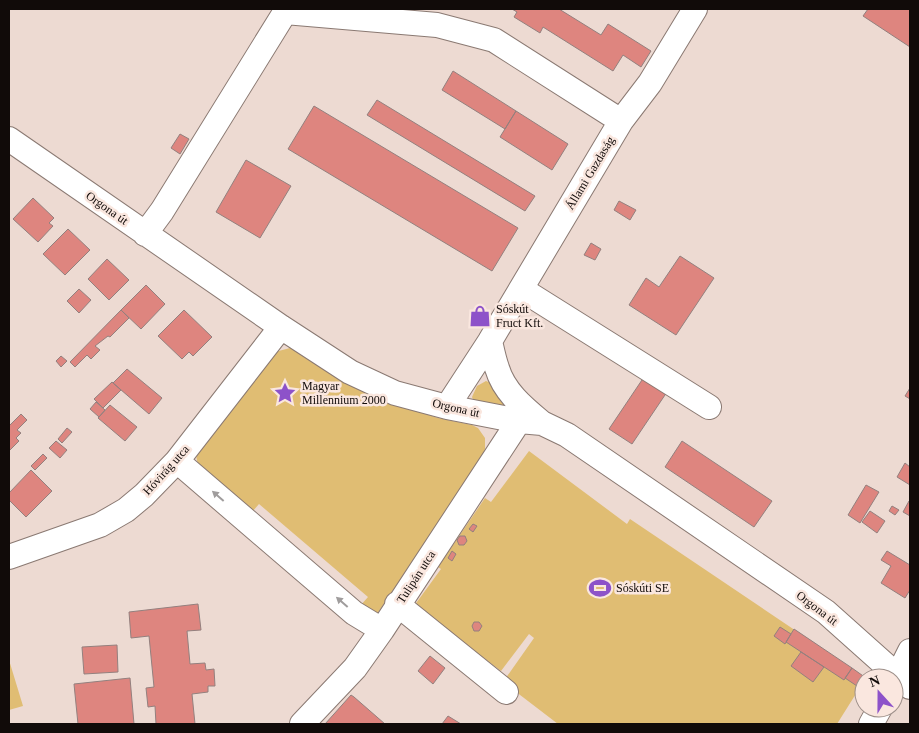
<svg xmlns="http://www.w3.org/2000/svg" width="919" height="733" viewBox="0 0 919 733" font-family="'Times New Roman',serif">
<rect width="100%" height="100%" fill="#eddad2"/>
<path fill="#e0bd73" d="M290,348L298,349L405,407L438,418L472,425L478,428L485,438V449L481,460L377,614L360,606L368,597L259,504L252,512L201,468L197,461L196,454L271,353Z
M486,381L491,383L506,405V408L474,402L472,397L477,386Z
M529,451L627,524L630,519L866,678H864V681L837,724H558L503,682L534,638L529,634L501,671L414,606L441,569L438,567L485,498L491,502Z
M9,660L23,706L9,710Z"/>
<path fill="#de857f" stroke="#93807e" d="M512,9H559L601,35L608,24L651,51L641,67L623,55L613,71L543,27L540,33L514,17L517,12Z
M868,9H910V47L863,16Z
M453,71L516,111L505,129L442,90Z
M377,100L535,196L525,211L367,115Z
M314,106L518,228L492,271L288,149Z
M516,111L568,144L552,170L500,137Z
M180,134L189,139L180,154L171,148Z
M246,160L291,186L260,238L216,212Z
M33,198L54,218L49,223L53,226L38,242L13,219Z
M619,201L636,210L630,220L614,210Z
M68,229L90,250L65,275L43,254Z
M591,243L601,249L595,260L584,255Z
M680,256L714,278L676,335L629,305L646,278L659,287Z
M107,259L129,280L109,300L88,279Z
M146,285L165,304L141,329L121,310Z
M79,289L91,300L79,313L67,301Z
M478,306L490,313L482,326L471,319Z
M121,310L129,318L110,337L108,336L95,346L100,350L91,359L87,355L75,367L70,362Z
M184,310L212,337L193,356L189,352L182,359L158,336Z
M61,356L67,361L61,367L56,361Z
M127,369L162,398L149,414L113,383Z
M644,377L667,392L632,444L609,429Z
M112,382L121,390L103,408L94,399Z
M910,388V399L905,396Z
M96,402L105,410L99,417L90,409Z
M110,405L137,427L125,441L98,418Z
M21,414L27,420L17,430L21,433L16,438L19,441L9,451V426Z
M67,428L72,432L62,443L58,439Z
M56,441L67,450L60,458L49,448Z
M682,441L772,501L754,527L665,467Z
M43,454L47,458L35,470L31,466Z
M905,463L910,467V485L897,477Z
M31,470L52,491L26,517L9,500V493Z
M866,485L879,492L860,523L848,515Z
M909,501L910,502V516L903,512Z
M892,506L899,510L895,515L889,511Z
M870,511L885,521L877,533L862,522Z
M473,524L477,526L473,532L469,529Z
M460,536H465L467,541L464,545H459L457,540Z
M452,551L456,554L452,561L448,558Z
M887,551L910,565V590L905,598L881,583L891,566L881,560Z
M198,604L201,630L187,631L190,664L205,663L206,670L214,669L215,686H208V692L192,694L195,724H156L155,706L148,707L146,688L154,687L149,636L131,638L129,612Z
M474,622H479L482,626L479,631H474L472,626Z
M780,627L791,634L785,644L774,636Z
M794,629L852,668L844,680L786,642Z
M117,645L118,672L84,674L82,647Z
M801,652L824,667L813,682L791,666Z
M430,656L445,668L433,684L418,671Z
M852,668L866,678H864V681L860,688L845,678Z
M130,678L134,724H78L74,684Z
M351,695L354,697L385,724H325Z
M448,716L461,724H442Z"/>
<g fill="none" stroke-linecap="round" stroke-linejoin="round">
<g stroke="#8a7972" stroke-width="26">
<path id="minor" d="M285,12L437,25L494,40L621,121
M9,139L281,327L350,372L395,393L447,407L519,421L542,423L567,435L826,612L910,687
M145,234L162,211L287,9
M521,289L709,407
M490,341C492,350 494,360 497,368C504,392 524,408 542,423
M447,407L490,341L621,121L650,83L695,9
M177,461L354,613L382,630
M9,557L100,525L126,510L144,495L177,461L281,327
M397,604L506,692
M894,683L910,651
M302,724L355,668L382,630L519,421
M871,724L880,708"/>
</g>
<use href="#minor" stroke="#fff" stroke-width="24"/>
</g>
<defs><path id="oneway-solid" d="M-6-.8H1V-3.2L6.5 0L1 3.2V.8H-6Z" transform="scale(1.25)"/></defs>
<g fill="#a09d9d">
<use href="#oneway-solid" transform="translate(218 496) rotate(-139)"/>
<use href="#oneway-solid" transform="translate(342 602) rotate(-139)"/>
</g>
<defs>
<g id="shop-bare" transform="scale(1.725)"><path d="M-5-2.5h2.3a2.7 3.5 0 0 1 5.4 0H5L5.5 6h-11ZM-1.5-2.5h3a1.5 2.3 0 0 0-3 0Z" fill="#8d52c9" stroke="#fae7df" stroke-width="2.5" paint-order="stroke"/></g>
<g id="sight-bare" transform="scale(1.725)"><path d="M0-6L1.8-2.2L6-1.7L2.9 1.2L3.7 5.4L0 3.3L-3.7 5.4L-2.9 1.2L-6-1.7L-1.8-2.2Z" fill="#8d52c9" stroke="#fae7df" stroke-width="2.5" paint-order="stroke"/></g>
<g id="stadium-bare" transform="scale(1.725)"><path d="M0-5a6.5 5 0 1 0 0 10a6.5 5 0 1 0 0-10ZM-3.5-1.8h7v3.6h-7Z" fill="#8d52c9" stroke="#fae7df" stroke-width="2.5" paint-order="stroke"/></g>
</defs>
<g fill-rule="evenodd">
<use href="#shop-bare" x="480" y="316"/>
<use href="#sight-bare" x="285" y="393"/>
<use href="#stadium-bare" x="600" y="588"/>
</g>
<g text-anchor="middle" stroke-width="5" stroke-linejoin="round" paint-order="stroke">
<g font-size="12" fill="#110b09" stroke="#fae7df">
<text transform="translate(590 173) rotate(-59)" y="4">Állami Gazdaság</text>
<text transform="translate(107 208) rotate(35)" y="4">Orgona út</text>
<text transform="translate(456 408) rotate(13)" y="4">Orgona út</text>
<text transform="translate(166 470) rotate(-48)" y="4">Hóvirág utca</text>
<text transform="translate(416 577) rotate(-57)" y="4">Tulipán utca</text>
<text transform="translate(817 608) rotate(37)" y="4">Orgona út</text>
</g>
<g font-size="12" fill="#110b09" stroke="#fae7df" text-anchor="start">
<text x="496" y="313">Sóskút<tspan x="496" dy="14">Fruct Kft.</tspan></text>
<text x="302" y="390">Magyar<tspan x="302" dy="14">Millennium 2000</tspan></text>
<text x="616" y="592">Sóskúti SE</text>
</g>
</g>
<rect width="919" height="733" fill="none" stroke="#110b09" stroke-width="20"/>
<g transform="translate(879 693) rotate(339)"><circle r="24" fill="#fae7df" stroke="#9d8f89"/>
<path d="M0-4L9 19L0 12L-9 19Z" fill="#8d52c9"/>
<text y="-8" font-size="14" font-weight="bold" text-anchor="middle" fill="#110b09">N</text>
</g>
</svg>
